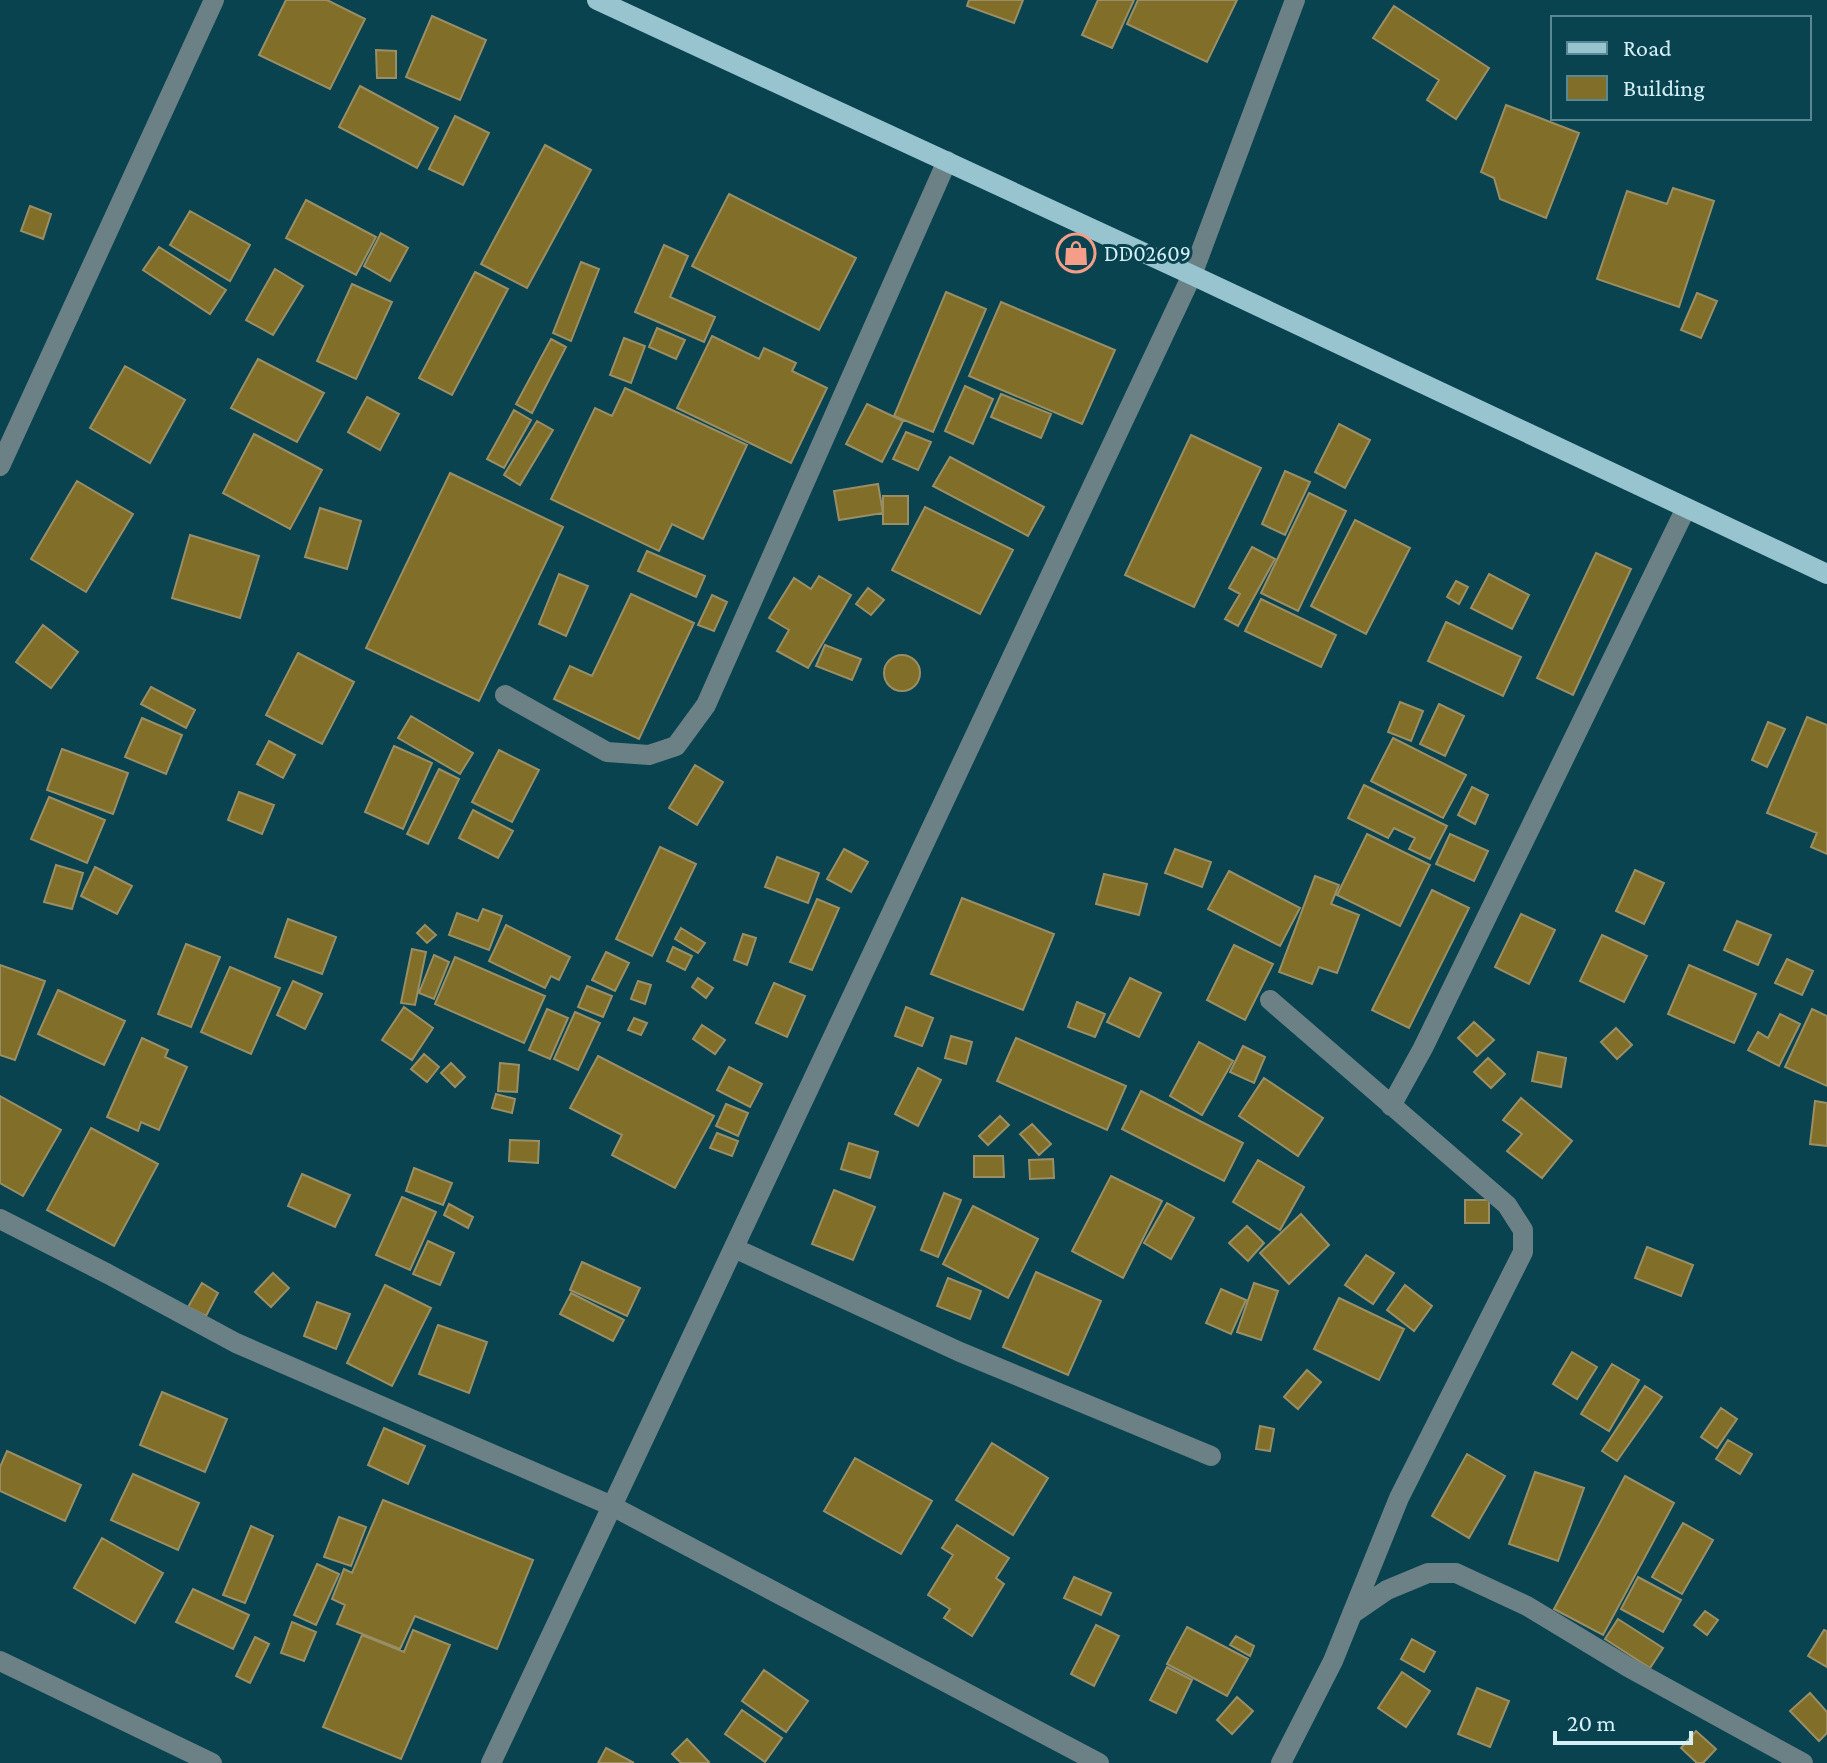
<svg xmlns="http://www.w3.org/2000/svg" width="1827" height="1763" viewBox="0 0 1827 1763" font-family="'Crimson Pro',serif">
<rect width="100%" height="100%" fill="#08434f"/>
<path fill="#816f29" stroke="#998e65" stroke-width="2" d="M286,0H327L365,19L330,89L259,55Z
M969,0H1023L1014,23L967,6Z
M1098,0H1134L1112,48L1082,35Z
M1138,0H1237L1207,62L1127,24Z
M1394,6L1489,68L1456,119L1427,100L1439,80L1373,38Z
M432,16L486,40L460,100L406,77Z
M376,50L396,51V78H377Z
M360,86L438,128L417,168L339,127Z
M1506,105L1579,133L1546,218L1500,199L1494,178L1481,172Z
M455,116L489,133L463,185L429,169Z
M545,145L591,170L527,288L481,264Z
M1673,188L1714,201L1679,307L1597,279L1627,191L1667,204Z
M729,194L856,258L819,330L692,266Z
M306,200L376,237L356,275L286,238Z
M30,206L51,214L43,239L21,231Z
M190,211L250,245L230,281L170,245Z
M381,233L408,248L390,281L364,266Z
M664,245L688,256L670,297L715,317L704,342L635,312Z
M159,247L226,290L210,314L143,270Z
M581,262L599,269L571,341L553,333Z
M275,269L303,286L273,335L246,320Z
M475,272L508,289L452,395L419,378Z
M352,284L392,302L356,379L317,361Z
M946,292L986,309L933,432L894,416Z
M1697,293L1717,301L1701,338L1681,330Z
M1001,302L1115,350L1082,424L969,376Z
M657,328L685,340L676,359L649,347Z
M712,336L759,359L764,348L796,363L792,371L827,388L791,463L677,408Z
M624,338L645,346L631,383L610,375Z
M551,339L566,347L532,413L516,404Z
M258,359L324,393L297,442L231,408Z
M125,366L185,400L150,463L90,428Z
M965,386L993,399L973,444L945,431Z
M625,388L747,445L703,539L672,524L659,551L551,499L595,408L612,416Z
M1001,394L1051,414L1041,438L991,417Z
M367,397L399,414L380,450L348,432Z
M867,404L903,421L882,462L846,444Z
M514,410L531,420L504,468L487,459Z
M537,421L553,430L520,485L504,475Z
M1339,424L1370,440L1345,488L1315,472Z
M906,432L931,442L918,470L893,459Z
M254,434L322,470L290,529L223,493Z
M1191,435L1261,468L1194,607L1125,575Z
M950,457L1044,507L1028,536L933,486Z
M1285,471L1310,482L1285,535L1262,524Z
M450,473L563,527L479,701L366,648Z
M77,481L133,514L86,592L31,559Z
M878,484L883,513L839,520L834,491Z
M1309,493L1346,511L1298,611L1261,593Z
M883,496H908V524H883Z
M925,507L1013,550L980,614L892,570Z
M320,508L361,521L347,569L305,557Z
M1355,520L1410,548L1366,634L1311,606Z
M190,535L259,556L240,618L172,598Z
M1252,547L1275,559L1238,626L1225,619L1240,594L1229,588Z
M647,551L705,576L696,597L638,571Z
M1596,553L1631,569L1573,695L1537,678Z
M559,574L588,586L566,636L539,624Z
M1489,574L1529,595L1512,629L1471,608Z
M819,576L851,595L808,668L777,651L789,630L769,618L794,578L811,589Z
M1456,581L1468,587L1459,604L1447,597Z
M868,588L884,600L871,615L856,604Z
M631,594L694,623L639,739L554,699L570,666L592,676Z
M712,595L727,602L714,631L698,625Z
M1261,599L1336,635L1321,667L1245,631Z
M1446,622L1521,657L1503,696L1428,661Z
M43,625L78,652L51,688L16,662Z
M825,645L861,659L852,680L816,666Z
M298,653L354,682L322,744L266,715Z
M884 673a18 18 0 1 1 36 0a18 18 0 1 1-36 0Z
M151,687L195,710L186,728L141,704Z
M1400,702L1423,711L1411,741L1388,732Z
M1439,704L1464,716L1445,756L1420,744Z
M411,716L473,753L460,774L398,738Z
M1807,717L1827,725V854L1811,847L1817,833L1767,813Z
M142,718L182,735L166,774L125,757Z
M1768,722L1785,729L1767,767L1752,760Z
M1393,738L1466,775L1443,818L1371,781Z
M269,741L295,755L283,778L257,764Z
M394,746L432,763L403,829L365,812Z
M62,749L128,773L113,814L47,790Z
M499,750L539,770L512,822L472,802Z
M695,765L723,782L697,825L669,808Z
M439,769L459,779L428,844L407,834Z
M1364,785L1447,826L1430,859L1409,849L1415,838L1394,828L1388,838L1348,818Z
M1472,787L1488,795L1475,824L1458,815Z
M239,792L274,805L262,834L228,820Z
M49,797L105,820L87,863L31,839Z
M473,810L513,831L498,858L459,838Z
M1367,834L1430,865L1400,926L1337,895Z
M1450,834L1488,851L1474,881L1436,864Z
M660,847L696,864L652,956L616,939Z
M844,849L868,862L851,892L827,879Z
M1175,849L1211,862L1202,887L1165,873Z
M777,857L819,873L808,903L765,887Z
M56,865L83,873L72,909L44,902Z
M95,867L132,886L117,914L81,896Z
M1635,870L1664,883L1644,924L1616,911Z
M1229,871L1300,908L1280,946L1208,909Z
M1104,874L1147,884L1139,915L1096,904Z
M1315,876L1339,885L1331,904L1359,915L1337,973L1319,967L1312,984L1279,972Z
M1432,890L1469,908L1409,1028L1372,1010Z
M962,898L1054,934L1023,1010L931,974Z
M817,899L839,908L812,970L790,962Z
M483,909L502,916L489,950L449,935L457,913L478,921Z
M1521,914L1555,930L1529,984L1495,967Z
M288,919L336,937L322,974L275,957Z
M1737,921L1771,935L1758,965L1724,950Z
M425,925L436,935L427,943L417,933Z
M506,925L570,957L559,980L551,976L545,988L489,961Z
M681,928L705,943L698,953L675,939Z
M743,934L756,938L747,965L734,960Z
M1602,935L1647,956L1624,1002L1580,981Z
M186,944L220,957L191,1027L158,1014Z
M1234,945L1273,964L1245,1020L1207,1000Z
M673,947L692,956L685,970L667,961Z
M412,949L426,952L415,1005L401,1003Z
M606,952L629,963L615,991L592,980Z
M434,955L449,962L434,999L419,993Z
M455,957L545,996L524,1043L435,1004Z
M1787,959L1813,971L1802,995L1775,983Z
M0,965L45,981L15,1060L0,1055Z
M1689,965L1756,994L1734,1043L1668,1014Z
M230,967L280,988L251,1054L201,1032Z
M698,978L713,988L706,998L692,987Z
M1130,978L1161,993L1139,1037L1107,1022Z
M293,981L322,994L305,1029L277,1015Z
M638,981L651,985L645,1004L631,999Z
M774,983L805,996L787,1037L756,1023Z
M587,986L612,996L603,1017L578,1007Z
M58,990L125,1021L104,1065L38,1034Z
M1077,1002L1105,1014L1095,1037L1068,1027Z
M404,1007L433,1028L412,1060L382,1040Z
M906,1007L933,1018L922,1046L895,1036Z
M547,1009L568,1018L550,1059L529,1050Z
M1812,1009L1827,1016V1086L1785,1067Z
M575,1012L600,1023L578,1070L554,1059Z
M1780,1014L1800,1024L1779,1066L1748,1050L1758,1032L1768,1038Z
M634,1018L647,1023L641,1035L628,1030Z
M1474,1022L1494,1040L1477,1056L1458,1038Z
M702,1025L725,1040L715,1054L693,1039Z
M1616,1028L1632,1045L1617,1059L1601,1042Z
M951,1036L972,1042L966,1064L945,1058Z
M142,1038L168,1050L165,1057L187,1067L159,1130L141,1122L138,1131L107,1117Z
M1016,1038L1126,1086L1107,1130L997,1081Z
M1199,1042L1233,1061L1202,1115L1170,1096Z
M1243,1046L1265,1057L1254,1083L1230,1072Z
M1538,1052L1566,1058L1561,1087L1532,1081Z
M424,1054L439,1067L427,1082L411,1069Z
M598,1056L714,1116L675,1188L612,1155L622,1135L570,1108Z
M1488,1058L1505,1074L1491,1088L1474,1072Z
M451,1063L465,1077L455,1087L441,1073Z
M500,1063L519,1065L517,1092L498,1091Z
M729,1067L762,1084L750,1107L717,1090Z
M918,1068L941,1080L918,1126L895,1114Z
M1264,1078L1323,1118L1298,1156L1239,1116Z
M1141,1091L1243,1143L1224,1181L1122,1129Z
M496,1094L515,1099L512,1113L492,1108Z
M0,1096L61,1130L23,1196L0,1183Z
M1521,1098L1572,1141L1542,1178L1507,1151L1522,1134L1503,1120Z
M1815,1101L1827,1103V1146L1810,1144Z
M726,1104L748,1113L738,1136L716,1126Z
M1000,1116L1009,1125L988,1145L979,1136Z
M1032,1124L1051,1144L1039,1155L1020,1134Z
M91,1128L158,1164L114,1246L47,1210Z
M717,1133L738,1141L732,1156L710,1148Z
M510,1140L539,1141L538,1163L509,1161Z
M849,1143L878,1152L870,1178L841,1169Z
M974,1156H1003L1004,1177H974Z
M1053,1159L1054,1178L1030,1179L1029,1160Z
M1258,1160L1304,1187L1280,1230L1233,1202Z
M414,1168L452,1183L443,1205L406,1191Z
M302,1174L350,1195L335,1227L288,1206Z
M1111,1176L1162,1201L1123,1278L1072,1251Z
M834,1190L875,1207L853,1260L812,1244Z
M944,1193L961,1200L938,1257L921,1250Z
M402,1197L436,1212L410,1270L376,1255Z
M1465,1200H1489V1223H1465Z
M1167,1203L1194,1218L1171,1259L1144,1243Z
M449,1204L473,1217L468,1228L444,1215Z
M973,1206L1038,1239L1008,1298L943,1264Z
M1301,1214L1329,1245L1289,1284L1260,1253Z
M1247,1226L1264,1243L1248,1261L1229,1243Z
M428,1241L454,1253L440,1285L413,1274Z
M1647,1247L1693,1265L1681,1296L1635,1278Z
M1366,1255L1394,1273L1373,1304L1345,1285Z
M582,1262L640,1288L627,1316L570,1290Z
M1036,1272L1101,1301L1068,1375L1003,1347Z
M273,1273L289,1288L271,1307L255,1292Z
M948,1278L981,1291L970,1319L937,1306Z
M202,1283L218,1293L206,1316L188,1307Z
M1254,1283L1278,1291L1261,1340L1237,1332Z
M385,1285L431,1308L392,1386L347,1363Z
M1405,1285L1432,1306L1414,1331L1387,1310Z
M1221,1289L1246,1300L1231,1334L1206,1323Z
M571,1293L624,1320L613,1341L560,1314Z
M1339,1298L1404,1329L1379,1380L1314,1349Z
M317,1302L350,1314L336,1349L304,1336Z
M438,1325L487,1342L469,1393L419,1374Z
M1572,1352L1597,1367L1577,1399L1553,1384Z
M1612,1364L1639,1380L1609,1431L1581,1414Z
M1307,1370L1321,1382L1298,1409L1284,1397Z
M1645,1386L1662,1397L1617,1461L1602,1451Z
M162,1392L227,1419L205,1472L140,1445Z
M1721,1408L1737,1419L1717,1448L1701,1437Z
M1260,1426L1274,1429L1270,1451L1256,1449Z
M384,1428L425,1446L408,1484L368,1465Z
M1728,1440L1752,1454L1740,1474L1716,1459Z
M992,1443L1048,1478L1013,1535L956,1500Z
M7,1451L81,1485L65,1521L0,1491V1467Z
M1467,1454L1505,1476L1469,1538L1432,1516Z
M855,1458L932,1501L901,1554L824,1511Z
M1535,1472L1584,1488L1558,1561L1509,1544Z
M133,1474L199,1503L178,1550L111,1520Z
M1625,1476L1674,1503L1603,1635L1554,1609Z
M383,1500L533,1560L497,1649L415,1616L400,1649L337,1624L345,1605L332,1599L344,1569L352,1573Z
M339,1517L366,1527L351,1566L324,1557Z
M1683,1523L1713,1540L1682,1594L1652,1577Z
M957,1525L1009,1558L996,1578L1004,1584L972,1636L944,1618L950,1609L928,1595L953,1555L942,1548Z
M251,1526L273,1536L245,1603L223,1595Z
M102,1538L163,1573L135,1623L74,1588Z
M317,1564L339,1574L316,1625L294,1615Z
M1074,1577L1111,1593L1101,1615L1064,1598Z
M1638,1577L1681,1600L1663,1632L1621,1609Z
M193,1589L249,1615L233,1649L176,1622Z
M1705,1611L1718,1620L1707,1635L1694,1625Z
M1618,1619L1663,1648L1650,1668L1605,1639Z
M292,1622L316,1632L304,1661L281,1653Z
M1096,1625L1119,1636L1094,1686L1071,1674Z
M1187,1627L1248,1659L1227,1696L1167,1664Z
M413,1630L450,1645L401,1759L323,1727L362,1635L404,1652Z
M1824,1630L1827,1631V1667L1808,1656Z
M1236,1636L1254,1646L1250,1656L1230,1645Z
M255,1637L269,1644L250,1683L236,1676Z
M1412,1639L1435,1652L1424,1672L1401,1659Z
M1167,1667L1192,1680L1176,1713L1150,1700Z
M764,1670L808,1701L786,1732L742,1701Z
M1402,1672L1430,1691L1406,1727L1378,1708Z
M1477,1688L1509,1701L1490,1747L1458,1734Z
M1810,1693L1827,1712V1733L1819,1741L1790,1711Z
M1237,1697L1253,1711L1232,1734L1217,1720Z
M742,1710L782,1738L765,1762L725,1734Z
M1696,1731L1716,1749L1703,1763H1697L1681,1748Z
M687,1739L709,1762L708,1763H681L672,1754Z
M606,1748L634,1763H598Z"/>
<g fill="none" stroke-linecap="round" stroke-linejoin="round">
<path stroke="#6b8186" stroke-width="20" d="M0,466L214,0
M505,695L607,752L649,755L676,746L706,705L947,161
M1270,1000L1507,1205L1523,1230V1252L1399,1498L1333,1661L1281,1763
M1391,1106L1423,1048L1686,508
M0,1219L108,1274L236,1343L612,1506L1099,1763
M734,1248L960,1352L1211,1456
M1352,1614L1387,1590L1428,1573H1456L1527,1606L1628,1667L1803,1763
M0,1661L212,1763
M491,1763L1192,275L1295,0"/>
<path stroke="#97c4cf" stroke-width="20" d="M597,0L1192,275L1827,574"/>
</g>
<defs>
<g id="shop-ring" transform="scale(2)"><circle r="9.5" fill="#08434f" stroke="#f49e89" stroke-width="1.5"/><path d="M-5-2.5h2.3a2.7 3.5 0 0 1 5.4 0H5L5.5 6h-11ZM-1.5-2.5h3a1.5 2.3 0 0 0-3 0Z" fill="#f49e89"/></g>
</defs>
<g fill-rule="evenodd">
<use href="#shop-ring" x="1076" y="253"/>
</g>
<g text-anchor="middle" stroke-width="6" stroke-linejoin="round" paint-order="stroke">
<g font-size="22" fill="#d5eff6" stroke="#08434f" text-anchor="start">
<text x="1104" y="261">DD02609</text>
</g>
</g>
<rect x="1551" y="16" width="260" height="104" fill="#08434f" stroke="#5a8892" stroke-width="2"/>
<rect x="1567" y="42" width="40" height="12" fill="#97c4cf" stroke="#5a8892" stroke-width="2"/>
<text x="1623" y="56" font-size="24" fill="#d5eff6">Road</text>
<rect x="1567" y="76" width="40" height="24" fill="#816f29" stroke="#5a8892" stroke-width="2"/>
<text x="1623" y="96" font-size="24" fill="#d5eff6">Building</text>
<path d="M1555 1731v12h136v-12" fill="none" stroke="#d5eff6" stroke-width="4"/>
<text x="1567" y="1731" font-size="24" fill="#d5eff6" stroke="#08434f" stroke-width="6" paint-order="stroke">20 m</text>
</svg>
